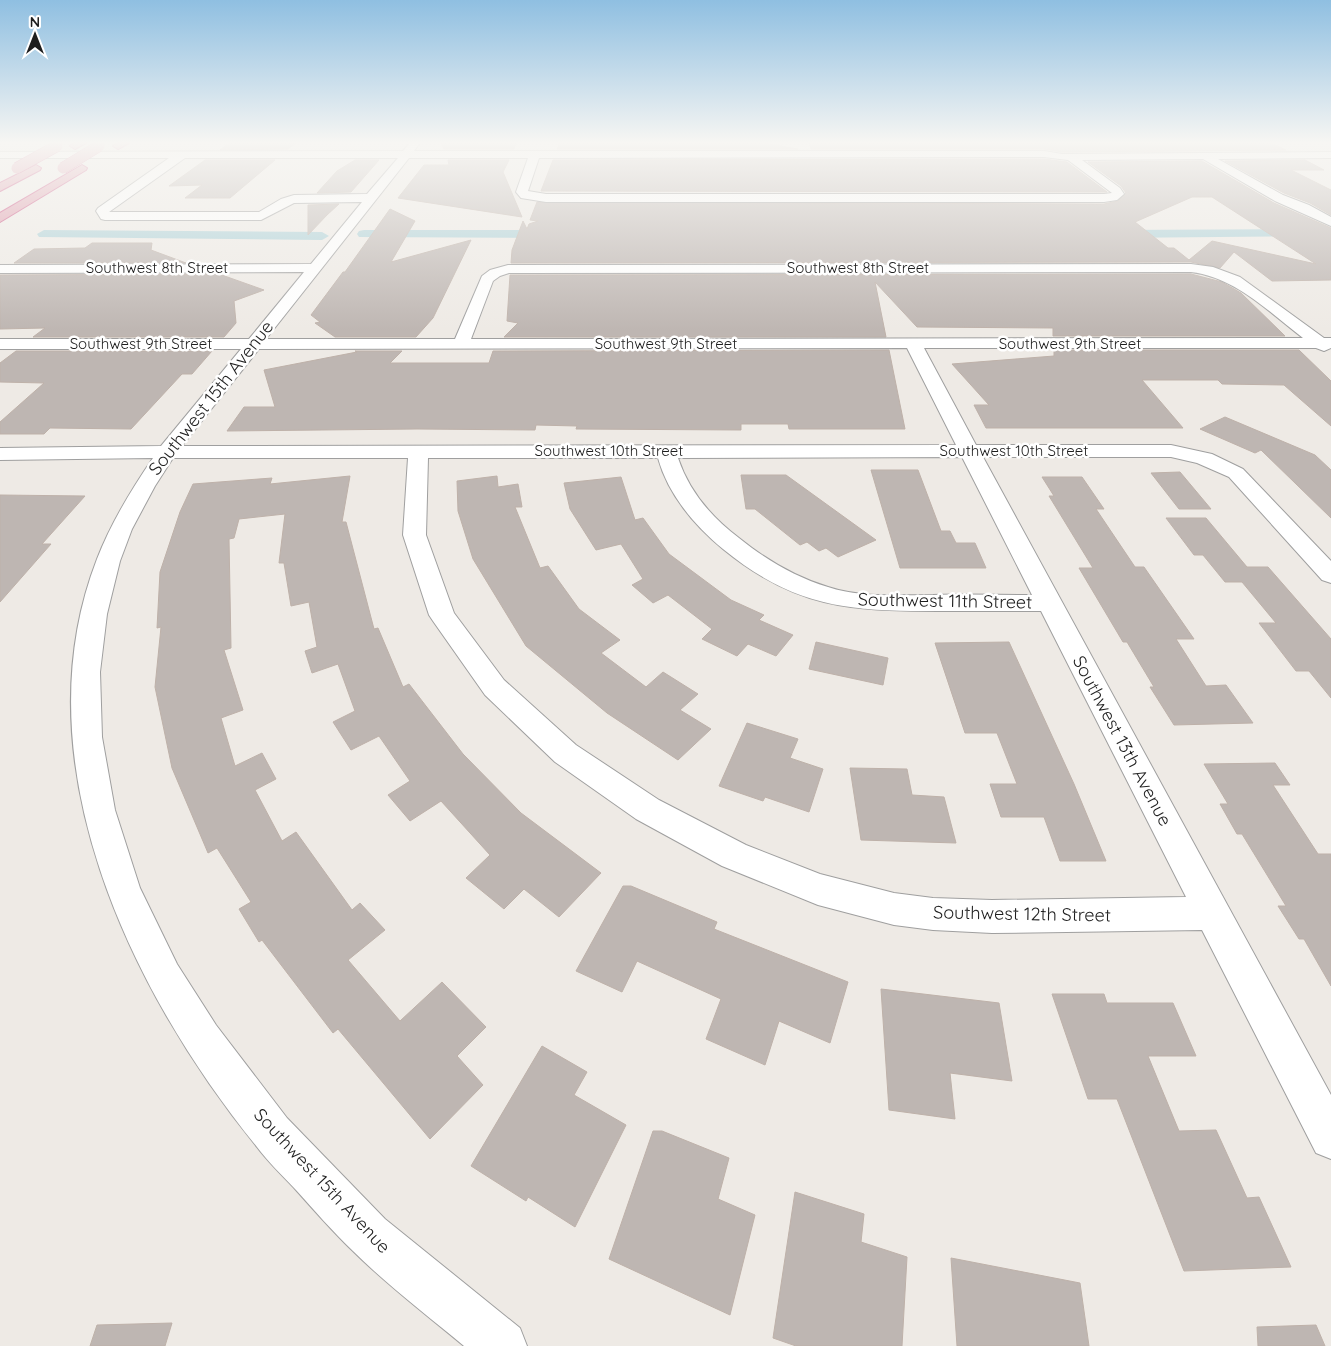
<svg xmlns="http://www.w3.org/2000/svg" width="1331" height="1346" viewBox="0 0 1331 1346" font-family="Quicksand,sans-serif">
<rect width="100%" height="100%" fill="#eeeae5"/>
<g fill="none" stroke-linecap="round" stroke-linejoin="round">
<path fill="#aacfd6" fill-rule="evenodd" d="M1309,229L1316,233L1314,236L1111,238L1104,234L1111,230Z
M44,230L322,232L329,236L322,240L39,237L37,234Z
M364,230H556L563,234L556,238L359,237L357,234L359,231Z"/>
</g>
<path fill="#beb6b2" stroke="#beb1a9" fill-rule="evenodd" d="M229,143H296L288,149L220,150Z
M441,143H516L514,149H444Z
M560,143H764L798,149H557Z
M809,143H1271L1286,150L1062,152L1044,149H811Z
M1044,159L1067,162L1107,192L541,191L553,160Z
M205,160H275L230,198H185L202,185L169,186Z
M355,160H379L351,192L317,193L337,171Z
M448,160H509L503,172L522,217L398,198L424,165H449Z
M1305,160L1324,170H1291L1331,190V215L1310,203L1284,193L1225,161Z
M1202,161L1274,203L1331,228V280L1272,281L1234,252L1220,268L1191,262L511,263L512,250L523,221L527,229L529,224L538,221L530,220L537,202L1104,204L1118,201L1126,193L1121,186L1088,162ZM1192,197H1212L1316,264L1212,241L1189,260L1174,248H1168L1135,222Z
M339,204L327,215L308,235V205Z
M390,209L415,221L391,262L471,240L433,318L416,337H335L315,323L320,322L311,315L343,272H345Z
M92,243H152L151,250L186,263H14L34,249L85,248Z
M219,274L264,290L234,301L236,323L224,337H33L45,328L0,329V275Z
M1191,274L1222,282L1241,293L1285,336H1053V328L917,327L875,282L886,337H504L518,323L507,321L510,275Z
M889,350L905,429H789L788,424H741V430L576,429L577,426L536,425L535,430L417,429L227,431L244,407H275L264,370L357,352L355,351H402L390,363H489L493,351Z
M1054,350H1299L1331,381V426L1284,385L1222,384L1218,380H1142L1183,428H986L974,405H989L952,364L1054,356Z
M16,351H212L192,374H182L131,429L50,428L44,434H0V422L44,383L0,382V363Z
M1225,417L1315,455L1331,470V518L1261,450L1255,453L1200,429Z
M871,470H918L941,531H950L956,543H975L986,568H900Z
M1180,472L1211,509H1179L1151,473Z
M741,475H786L876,540L838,557L826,548L819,551L807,542L800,545L755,509H746Z
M350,476L342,522H346L374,629L378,628L403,687L409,684L463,754L521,813L601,873L559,917L524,889L504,909L466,878L490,855L441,801L410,821L388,795L410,781L379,736L351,750L333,722L355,711L338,664L312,673L305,651L317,647L309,602L291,606L284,563H279L285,514L239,519L234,538L229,539L231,648L224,650L243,710L221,718L235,766L262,753L276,779L255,790L282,841L296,832L352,910L360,903L385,930L348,960L400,1021L442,982L486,1027L457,1056L483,1085L430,1139L338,1029L333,1033L262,940L259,942L239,909L251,902L217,848L208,853L172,768L155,687L161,627L157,628L160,572L180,512L193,484L272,478L270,484Z
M497,476L498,487L518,484L522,507H515L540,568L548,566L579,609L620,640L601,653L646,687L663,672L698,694L680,710L711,729L678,760L607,713L526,646L473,559L458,511L457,481Z
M621,477L635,520L643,518L669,554L731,600L764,615L759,620L793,635L776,656L748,644L737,656L702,639L712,629L668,595L653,603L632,585L643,579L621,544L596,550L570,509L564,483Z
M1042,477H1082L1104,509H1096L1135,567H1144L1194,639H1176L1206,686L1226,685L1253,723L1174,725L1150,687H1154L1127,642H1123L1079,568H1093L1049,496H1054Z
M0,495L85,496L42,544H51L0,602Z
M1166,518H1206L1247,567H1268L1331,639V698L1309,671H1296L1259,623H1276L1242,582H1225L1203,555H1194Z
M816,642L888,658L883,685L809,669Z
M1009,642L1074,784L1106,861H1060L1044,817H1001L990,784H1017L997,733H965L935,643Z
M747,723L798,739L790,758L823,769L809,812L765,797L763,801L719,786Z
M1275,763L1290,785H1273L1318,854H1331V986L1304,939H1299L1278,906H1286L1242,834H1237L1220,804H1228L1204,764Z
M850,768L907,769L912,795L944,797L956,843L861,840Z
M623,886H631L717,922L714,929L848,982L830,1043L779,1021L765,1065L706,1039L721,999L637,961L622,992L576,971Z
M881,989L999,1003L1012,1081L950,1073L955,1119L889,1110Z
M1052,994H1104L1107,1003H1173L1196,1056H1148L1179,1131L1216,1130L1247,1198L1259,1197L1291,1267L1184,1271L1117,1099H1088Z
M542,1046L587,1072L574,1095L626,1125L575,1227L528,1197L526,1201L471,1166Z
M653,1131H662L729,1158L718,1199L755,1215L730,1315L609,1259Z
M795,1192L864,1214L861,1242L907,1257L902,1346H796L773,1338Z
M951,1258L1080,1283L1089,1346H957Z
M172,1323L165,1346H90L97,1325Z
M1316,1325L1325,1346H1258L1257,1327Z"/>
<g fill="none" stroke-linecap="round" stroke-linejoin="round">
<g stroke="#9f9f9f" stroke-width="2">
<path id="minor" d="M410,143H420L414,151H1044L1062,154L1331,152V158L1218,159L1283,195L1309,205L1331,217V226L1275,201L1203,159L1082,160L1120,188L1124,194L1117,200L1104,202H546L521,198L516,192L528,158H409L266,339H455L482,276L490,270L508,265L1191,264L1213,267L1240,277L1324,338H1331V348L1324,351L1316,348H924L976,445H1171L1212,454L1243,469L1331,561V583L1322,580L1229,477L1197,463L1171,457H983L1331,1095V1159L1316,1153L1202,930L992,933L933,930L894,925L818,905L722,866L636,819L555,762L485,695L433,621L429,615L403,535L408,458H173L155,486L132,529L120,561L107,614L100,672L102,737L115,810L140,888L177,964L216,1025L287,1118L385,1219L520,1328L527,1346H464C427,1315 387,1285 353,1251C333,1232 314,1210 296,1190C283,1176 268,1162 257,1147C130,991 19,760 97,559C111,523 131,490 153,458L0,460V448L161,446L241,349H0V339H249L304,272L0,273V265L311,264L362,202L294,203L261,220H105L101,219L96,211L98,208L169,158H0V152L403,151ZM1044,157L1068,160L1112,193L1104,194H546L528,191L539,158ZM185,158H398L367,194L294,195L281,199L259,212H109ZM1191,272C1235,277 1269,312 1303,338L471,339L493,281L500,276L509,273ZM907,348L956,445L182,446L259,349ZM962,457L1032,595C999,595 966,594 933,595C899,595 861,598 828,587C795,577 765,559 739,538C711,517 689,491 678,458ZM428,458H658C668,494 694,525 723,549C795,608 849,611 938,611C972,611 1006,611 1041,611L1186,897L992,900L933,898L894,893L820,874L746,845L659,800L576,745L504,680L454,613L426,535Z"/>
</g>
<g stroke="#c63872" stroke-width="2">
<path id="highway" d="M74,143H86L75,149L70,146Z
M117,143H129L118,149L113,146Z
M36,165L41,168L40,170L0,191V183Z
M82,165L87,168L86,170L0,222V213Z"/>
</g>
<use href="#minor" fill="#fff" fill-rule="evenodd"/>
<use href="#highway" fill="#dc95a7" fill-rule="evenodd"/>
<g stroke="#c63872" stroke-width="12" stroke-linecap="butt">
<path id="highway-bridge" d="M17,168L57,146
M63,168L99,146"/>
</g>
<use href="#highway-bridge" stroke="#dc95a7" stroke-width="11"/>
</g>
<linearGradient id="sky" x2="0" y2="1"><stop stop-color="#8fbfe1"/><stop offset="0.43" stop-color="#f7f6f3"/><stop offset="1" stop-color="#f7f6f3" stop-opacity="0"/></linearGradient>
<rect width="1331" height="331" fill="url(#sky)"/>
<g text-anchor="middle" stroke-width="5" stroke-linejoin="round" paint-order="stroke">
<g font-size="15" fill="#1e1e1e" stroke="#fff">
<text x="157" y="273">Southwest 8th Street</text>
<text x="858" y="273">Southwest 8th Street</text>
<text x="141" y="349">Southwest 9th Street</text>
<text x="666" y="349">Southwest 9th Street</text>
<text x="1070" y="349">Southwest 9th Street</text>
<text x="609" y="456">Southwest 10th Street</text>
<text x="1014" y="456">Southwest 10th Street</text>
</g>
<g font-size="18" fill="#1e1e1e" stroke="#fff">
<text transform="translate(211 398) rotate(-52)" y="6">Southwest 15th Avenue</text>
<text transform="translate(945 601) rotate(1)" y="6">Southwest 11th Street</text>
<text transform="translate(1122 741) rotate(62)" y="6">Southwest 13th Avenue</text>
<text transform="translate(1022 914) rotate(1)" y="6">Southwest 12th Street</text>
<text transform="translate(322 1181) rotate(47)" y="6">Southwest 15th Avenue</text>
</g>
</g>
<g transform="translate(35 35)" stroke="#ffffff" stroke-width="4" paint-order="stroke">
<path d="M0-4L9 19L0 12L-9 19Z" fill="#1e1e1e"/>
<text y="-8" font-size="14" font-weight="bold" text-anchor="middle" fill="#1e1e1e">N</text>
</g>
</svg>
